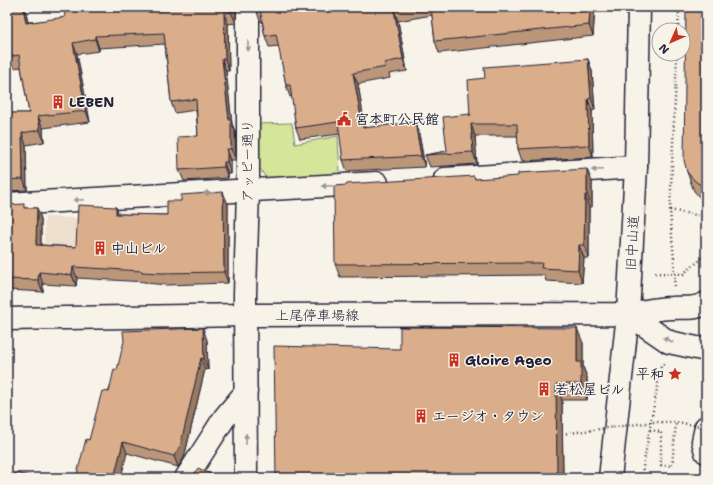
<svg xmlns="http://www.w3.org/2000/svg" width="713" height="485" viewBox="0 0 713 485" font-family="'Shantell Sans','Klee One',sans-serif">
<rect width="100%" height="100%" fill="#f7f3e8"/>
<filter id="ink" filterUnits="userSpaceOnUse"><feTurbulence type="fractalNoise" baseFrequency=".025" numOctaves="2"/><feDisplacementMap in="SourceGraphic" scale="8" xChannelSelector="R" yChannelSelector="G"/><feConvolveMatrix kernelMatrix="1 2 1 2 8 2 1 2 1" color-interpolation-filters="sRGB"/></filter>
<g filter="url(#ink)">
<path fill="#eedecc" d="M45,217L79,218L78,254L44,253Z"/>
<path fill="#d5e599" stroke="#7c846a" d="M292,123L295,144L338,136L340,174L268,181L259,167L258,124Z"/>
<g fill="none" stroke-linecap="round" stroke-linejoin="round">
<g stroke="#22223b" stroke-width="25">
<path id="minor" d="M445,179L636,167
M7,204L377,183
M628,314L669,342L706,350
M628,314C642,312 657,308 672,308C684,307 695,310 706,303
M706,427L703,441L706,452
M186,478L225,417L246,392
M246,478L245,294L248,190V7"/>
</g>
<g stroke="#22223b" stroke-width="25">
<path id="major" d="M7,319L246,315L628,314
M610,478L628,314L636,167L639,7"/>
</g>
<path stroke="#22223b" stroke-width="2.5" stroke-dasharray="1 3" stroke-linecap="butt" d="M678,30L679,7
M670,210L706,217
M655,273L683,274L706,255
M674,286L675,274L670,210L677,54
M650,430L661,432V465L672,466L676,422
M641,478L661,366L664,364"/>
<use href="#minor" stroke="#f7f3e8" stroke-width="22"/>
<use href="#major" stroke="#f7f3e8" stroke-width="22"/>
<path stroke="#22223b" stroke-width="2.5" stroke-dasharray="1 3" stroke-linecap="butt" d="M562,434L653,422H676L706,427"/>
</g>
<path fill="#bb9678" stroke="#22223b" d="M7,7H25L28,22L236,7V23L228,24L229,71H226L232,124L235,131L236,160H231V174H228V178L184,181L179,170L198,136L196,110L175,113L171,102L165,44L99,48V51L77,54L90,122L43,128L44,142L26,145L27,190L7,191V113H29L21,67L7,69Z
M256,7H595L593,36L439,53L435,41L432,15L398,21L407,71L389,74L390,78L358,84L365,128L415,122L419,134L425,167L347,171L343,160L340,134L300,139L296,128L292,96L290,97L286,85L279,46L269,47L265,36L262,21H260L256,9Z
M706,7V203L702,200L694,191L687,172Z
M588,59L592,71L595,110L592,111L593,157L522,161L518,149V136H475L477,164L430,167L425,155L447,151L470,114L485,78Z
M474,176L475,179L592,182V207H589V258H584L582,283L546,281L544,275L340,277L335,264Z
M228,204V283L166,285L146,283V282L77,278L76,286L43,284V292L9,290L8,286L7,287V205L25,208H37L41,219V245L76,247L116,207L118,214L167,215Z
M207,340L208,370L205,369L184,458L178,467L127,453L89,440L117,370Z
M583,343V367L587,377V400H562L563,478H276L400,349Z"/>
<path fill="#997a61" stroke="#22223b" d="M23,7H25L30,34L26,23Z
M231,7H236V23L231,12Z
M590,7H595L593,36L589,25Z
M394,10L398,21L407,71L403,59Z
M224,13L228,24L229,71L225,59Z
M95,36L99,48V51L95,39Z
M73,43L77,54L90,122L86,111Z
M222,59L226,71L232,124L235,131L236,160L231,149L229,120Z
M588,59L592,71L595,110L591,98Z
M353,73L358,84L367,139L363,128Z
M588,99L592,111L593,157L589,145Z
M38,116L43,128L44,142L40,130Z
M415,122L419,134L425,167L421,156Z
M471,124L475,136L477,164L473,152Z
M22,133L26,145L27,190L23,179Z
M227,149L231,160V174L227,162Z
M224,162L228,174V178L224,167Z
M587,169L592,182V207L587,195Z
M223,192L228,204V283L224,272Z
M585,195L589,207V258L584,245Z
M116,207L120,218L116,214Z
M37,208L41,219V256L36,245Z
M579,245L584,258L582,283L578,270Z
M73,267L77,278L76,286L72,275Z
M39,272L43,284V292L38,280Z
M203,328L207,340L208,370L204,359Z
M577,328L583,343V367L587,377V400L581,384L577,362Z
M201,358L205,369L184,458L178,467L174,456Z
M556,384L562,400L563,478H556Z
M123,442L127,453L121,478H114Z"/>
<path fill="#daae8b" stroke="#22223b" d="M7,7H23L26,23L65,17L64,7H231V12L224,13L225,59H222L229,120H231V149H227V162H224V167L179,170L178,137L198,136L196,99L171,102L164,33L95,36V39L73,43L86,111L38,116L40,130L22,133L23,179L7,180V113H29L19,55L7,57Z
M256,7H408L394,10L403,59L384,63L386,67L353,73L363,128L415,122L421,156L343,160L338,122L296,128L290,85H286L276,34L265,36L260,9H256Z
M431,7H590L589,25L435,41Z
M686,7H706V189L695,181L687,172L684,160Z
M588,59L591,98L588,99L589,145L518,149L517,124H471L473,152L425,155L447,151L443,117L470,114V116L468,80L485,78L484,67Z
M587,169V195H585L584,245H579L578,270L541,268L542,263L335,264L334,186L347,185L346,184L474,176L475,179L518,176V173Z
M223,192L224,272L162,273L142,272V271L73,267L72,275L39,272L38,280L7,279V205L24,204V208H37L36,245L76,247L78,205L116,207V214L167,215V201H181V195Z
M400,327L577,328V362H581V384H556L557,473L556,478H276L274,346L400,349Z
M203,328L204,359L201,358L180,447L174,456L123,442L114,478H76L86,439L89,440L102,391L109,392L114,369L117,370L124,341L123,331Z
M198,468L219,478H190L193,476Z
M15,473L41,478H7V476L14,477Z"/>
<defs><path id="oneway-solid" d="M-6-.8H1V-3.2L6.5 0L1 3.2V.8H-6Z"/></defs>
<g fill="#97959a">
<use href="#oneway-solid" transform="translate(248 46) rotate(90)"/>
<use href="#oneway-solid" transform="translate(597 170) rotate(177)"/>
<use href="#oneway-solid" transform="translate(327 186) rotate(177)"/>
<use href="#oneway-solid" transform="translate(209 193) rotate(177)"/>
<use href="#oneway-solid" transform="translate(79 200) rotate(177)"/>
<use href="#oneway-solid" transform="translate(668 340) rotate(-155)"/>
<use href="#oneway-solid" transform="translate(246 439) rotate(-90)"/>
</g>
</g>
<defs>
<g id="building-bare" transform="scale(1.08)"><path d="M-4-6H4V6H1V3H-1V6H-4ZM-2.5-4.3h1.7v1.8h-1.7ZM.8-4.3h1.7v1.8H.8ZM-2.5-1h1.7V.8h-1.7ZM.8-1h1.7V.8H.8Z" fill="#c8321e" stroke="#f7f3e8" stroke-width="2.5" paint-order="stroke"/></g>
<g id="civic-bare" transform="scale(1.08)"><path d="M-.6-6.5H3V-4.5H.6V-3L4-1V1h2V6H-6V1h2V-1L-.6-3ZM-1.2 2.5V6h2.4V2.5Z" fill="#c8321e" stroke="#f7f3e8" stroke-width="2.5" paint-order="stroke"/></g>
<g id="sight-bare" transform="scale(1.08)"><path d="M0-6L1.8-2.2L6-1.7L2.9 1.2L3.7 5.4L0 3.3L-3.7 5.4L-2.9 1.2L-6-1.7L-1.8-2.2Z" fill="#c8321e" stroke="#f7f3e8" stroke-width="2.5" paint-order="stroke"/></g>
</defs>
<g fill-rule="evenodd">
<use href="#building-bare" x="58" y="102"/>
<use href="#civic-bare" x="344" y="119"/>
<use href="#building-bare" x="100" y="248"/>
<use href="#building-bare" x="454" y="360"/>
<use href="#sight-bare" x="675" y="374"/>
<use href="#building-bare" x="544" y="389"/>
<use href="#building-bare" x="421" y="416"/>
</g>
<g text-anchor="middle" stroke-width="3" stroke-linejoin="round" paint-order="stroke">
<g font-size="14" font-weight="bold" fill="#22223b" stroke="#f7f3e8" text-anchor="start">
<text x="69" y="107">LEBEN</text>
<text x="355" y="124">宮本町公民館</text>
<text x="111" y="253">中山ビル</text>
<text x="465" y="365">Gloire Ageo</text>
<text x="664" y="379" text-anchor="end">平和</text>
<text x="555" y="394">若松屋ビル</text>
<text x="432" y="421">エージオ・タウン</text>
</g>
<g font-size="14" fill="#22223b" stroke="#f7f3e8">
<text transform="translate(247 161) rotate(-90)" y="5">アッピー通り</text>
<text transform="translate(632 243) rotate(-87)" y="5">旧中山道</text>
<text x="317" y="320">上尾停車場線</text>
</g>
</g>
<rect width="713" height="485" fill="none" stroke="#f7f3e8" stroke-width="24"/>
<rect x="12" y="12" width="689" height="461" fill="none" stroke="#22223b" stroke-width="1.5" filter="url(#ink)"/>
<g transform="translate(671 42) rotate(225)"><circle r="19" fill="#f7f3e8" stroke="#a29fa3"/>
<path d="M0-3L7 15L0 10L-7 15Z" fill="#c8321e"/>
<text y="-6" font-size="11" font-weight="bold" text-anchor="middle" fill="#22223b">N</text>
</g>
</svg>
